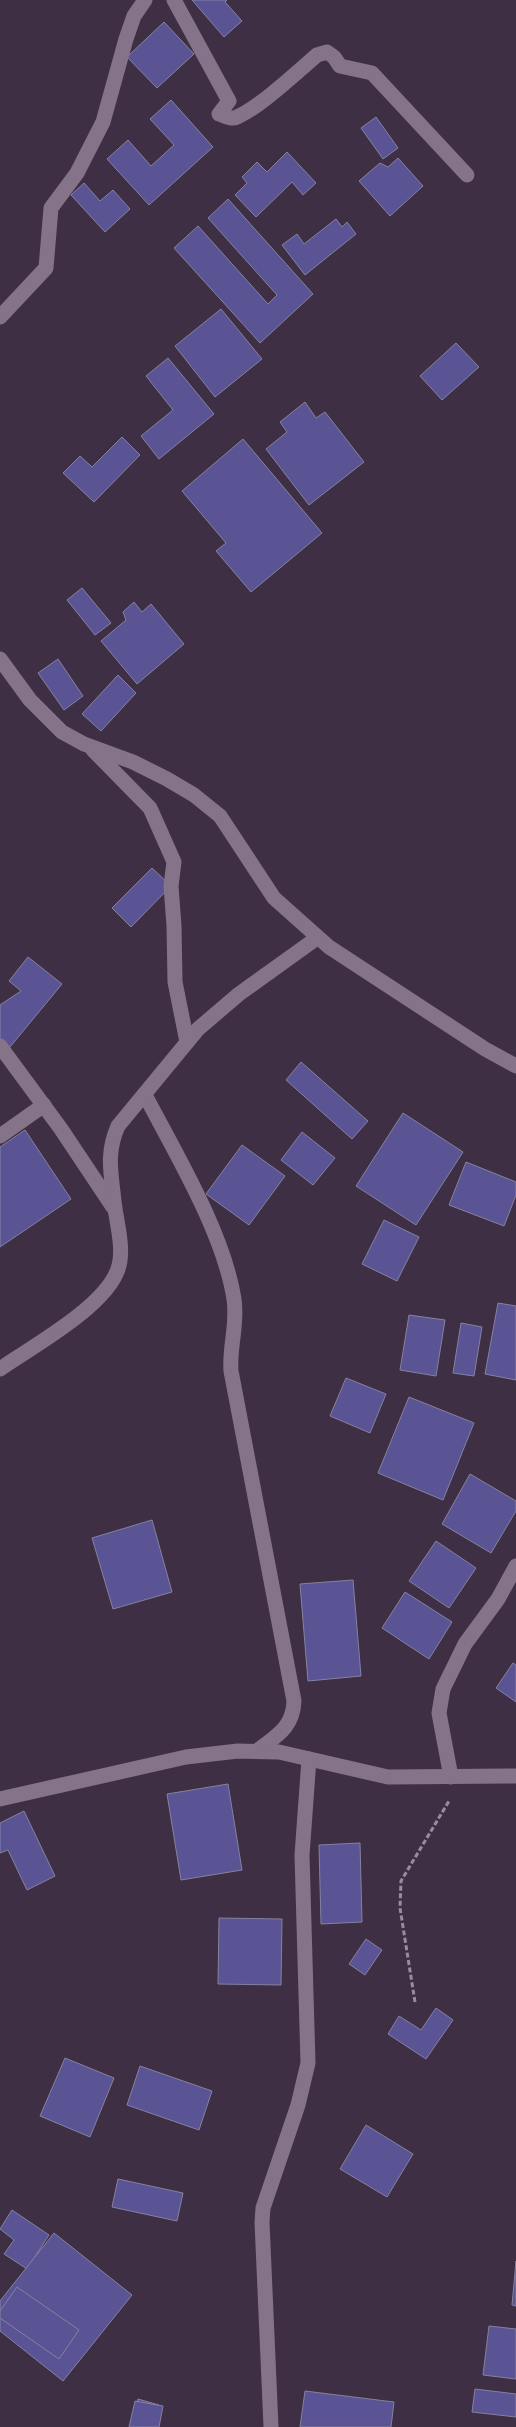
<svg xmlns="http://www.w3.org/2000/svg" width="516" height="2427" viewBox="0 0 516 2427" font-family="Rubik,sans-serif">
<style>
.building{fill:#5a5394;stroke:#84839f}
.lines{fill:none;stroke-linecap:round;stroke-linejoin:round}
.path{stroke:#998c9d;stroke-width:3;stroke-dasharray:5 2.5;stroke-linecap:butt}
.street{stroke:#85738a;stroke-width:15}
</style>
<rect width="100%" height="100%" fill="#3f2f44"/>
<!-- building -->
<g class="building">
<polygon points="192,0 227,0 225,2 242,21 224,37"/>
<polygon points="164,22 194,54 157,88 127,57"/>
<polygon points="171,100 213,147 149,205 107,159 128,140 151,166 174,145 150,119"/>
<polygon points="376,117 398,148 383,159 361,128"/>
<polygon points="287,152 316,183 303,195 292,182 256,217 235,195 247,183 242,177 257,162 267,172"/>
<polygon points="398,158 423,186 390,216 359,181 380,163 388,167"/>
<polygon points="84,183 100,201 113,190 130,209 105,232 71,195"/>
<polygon points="228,199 313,294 260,343 174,248 198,226 268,304 277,295 208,218"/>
<polygon points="336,219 342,227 347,222 356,234 305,275 282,245 297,234 304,244"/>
<polygon points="221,309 262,359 215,397 175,346"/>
<polygon points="456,343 479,367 442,400 420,376"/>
<polygon points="168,358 214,414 159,459 141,436 173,410 146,376"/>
<polygon points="305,402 316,418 325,412 364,462 309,505 266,449 287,432 280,422"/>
<polygon points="122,437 140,455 94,502 63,473 80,456 92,467"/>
<polygon points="243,439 322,533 251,592 216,551 226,543 182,491"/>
<polygon points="82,588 111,623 95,635 67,600"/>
<polygon points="134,602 142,612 151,604 184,644 137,684 101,641 126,620 123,612"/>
<polygon points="58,659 83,696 64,710 38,673"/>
<polygon points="118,675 136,693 101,731 82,714"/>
<polygon points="152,868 171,886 131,927 112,908"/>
<polygon points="28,957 62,984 5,1053 0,1046 0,1005 21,991 9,981"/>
<polygon points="301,1062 368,1121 352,1139 286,1080"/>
<polygon points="403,1113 463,1152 416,1225 356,1186"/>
<polygon points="25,1130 71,1199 0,1247 0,1147"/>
<polygon points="302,1132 335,1158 313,1185 281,1160"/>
<polygon points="242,1145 285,1176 249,1225 206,1194"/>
<polygon points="466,1162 516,1182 516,1195 504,1226 449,1205"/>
<polygon points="384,1220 419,1237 397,1281 362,1264"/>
<polygon points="498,1303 516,1306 516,1380 485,1374"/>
<polygon points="409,1315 445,1320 436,1376 400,1370"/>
<polygon points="461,1323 482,1327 474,1376 453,1373"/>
<polygon points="346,1378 386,1394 370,1433 330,1416"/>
<polygon points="409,1397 474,1423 443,1500 378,1473"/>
<polygon points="470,1474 516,1501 516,1511 491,1553 442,1524"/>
<polygon points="152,1520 172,1592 113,1609 92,1538"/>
<polygon points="436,1541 476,1568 449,1608 409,1581"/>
<polygon points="353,1580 361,1676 308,1681 300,1584"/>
<polygon points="405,1592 452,1622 429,1659 382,1628"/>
<polygon points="513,1663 516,1665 516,1702 496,1688"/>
<polygon points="228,1784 242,1870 181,1880 167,1794"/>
<polygon points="24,1811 55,1876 27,1890 8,1850 0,1853 0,1823"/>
<polygon points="360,1843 362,1922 321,1924 319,1845"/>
<polygon points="219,1918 282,1919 281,1985 218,1984"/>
<polygon points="366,1939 382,1950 365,1975 349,1964"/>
<polygon points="436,2008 453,2020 426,2059 388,2034 399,2016 421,2030"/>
<polygon points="65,2058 114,2078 90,2137 40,2116"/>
<polygon points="140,2066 212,2091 199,2130 127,2105"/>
<polygon points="366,2125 413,2154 387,2197 340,2169"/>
<polygon points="118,2179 183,2193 177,2221 112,2207"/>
<polygon points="12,2210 49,2235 27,2269 4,2254 14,2240 0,2229"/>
<polygon points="54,2233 132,2295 63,2381 0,2331 0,2301"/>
<polygon points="516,2261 516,2306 512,2305"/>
<polygon points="17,2287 79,2330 59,2359 0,2318 0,2311"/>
<polygon points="489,2326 516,2329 516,2379 483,2375"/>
<polygon points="475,2389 516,2394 516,2417 472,2412"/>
<polygon points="305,2391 394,2402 391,2427 300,2427"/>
<polygon points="138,2399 159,2405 153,2427 130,2425"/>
<polygon points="135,2401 163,2406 159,2427 129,2427"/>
</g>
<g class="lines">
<!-- path -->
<polyline class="path" points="415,2002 400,1908 401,1881 449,1801"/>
<!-- street -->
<g class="street">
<path d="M174,0L229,101L219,114C225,116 231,120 237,117C260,107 297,72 317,55L327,52L334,57L340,66L372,73L467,175"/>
<polyline points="0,317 46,268 51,208 77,173 103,122 126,39 134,16 145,0"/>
<polyline points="0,659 30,700 62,732 84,744 133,762 167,779 194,795 220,816 274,898 329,947 485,1049 516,1066"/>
<polyline points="93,750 150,808 174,862 171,886 174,926 175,982 187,1042"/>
<polyline points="0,1046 61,1129 113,1207"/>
<path d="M145,1095C176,1154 224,1234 234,1299C238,1324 229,1347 231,1371L294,1701C293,1728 276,1736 257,1751"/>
<polyline points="0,1136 44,1105"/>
<path d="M0,1369C33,1346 105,1307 118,1269C125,1249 116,1221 114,1201C111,1172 106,1153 118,1126L198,1029L239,994L317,938"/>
<polyline points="451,1777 439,1713 443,1689 465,1644 498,1599 516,1566"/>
<polyline points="0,1799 186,1757 238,1751 279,1752 388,1777 516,1776"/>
<polyline points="271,2427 262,2222 263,2208 298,2105 308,2063 302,1855 309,1759"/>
</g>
</g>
</svg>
